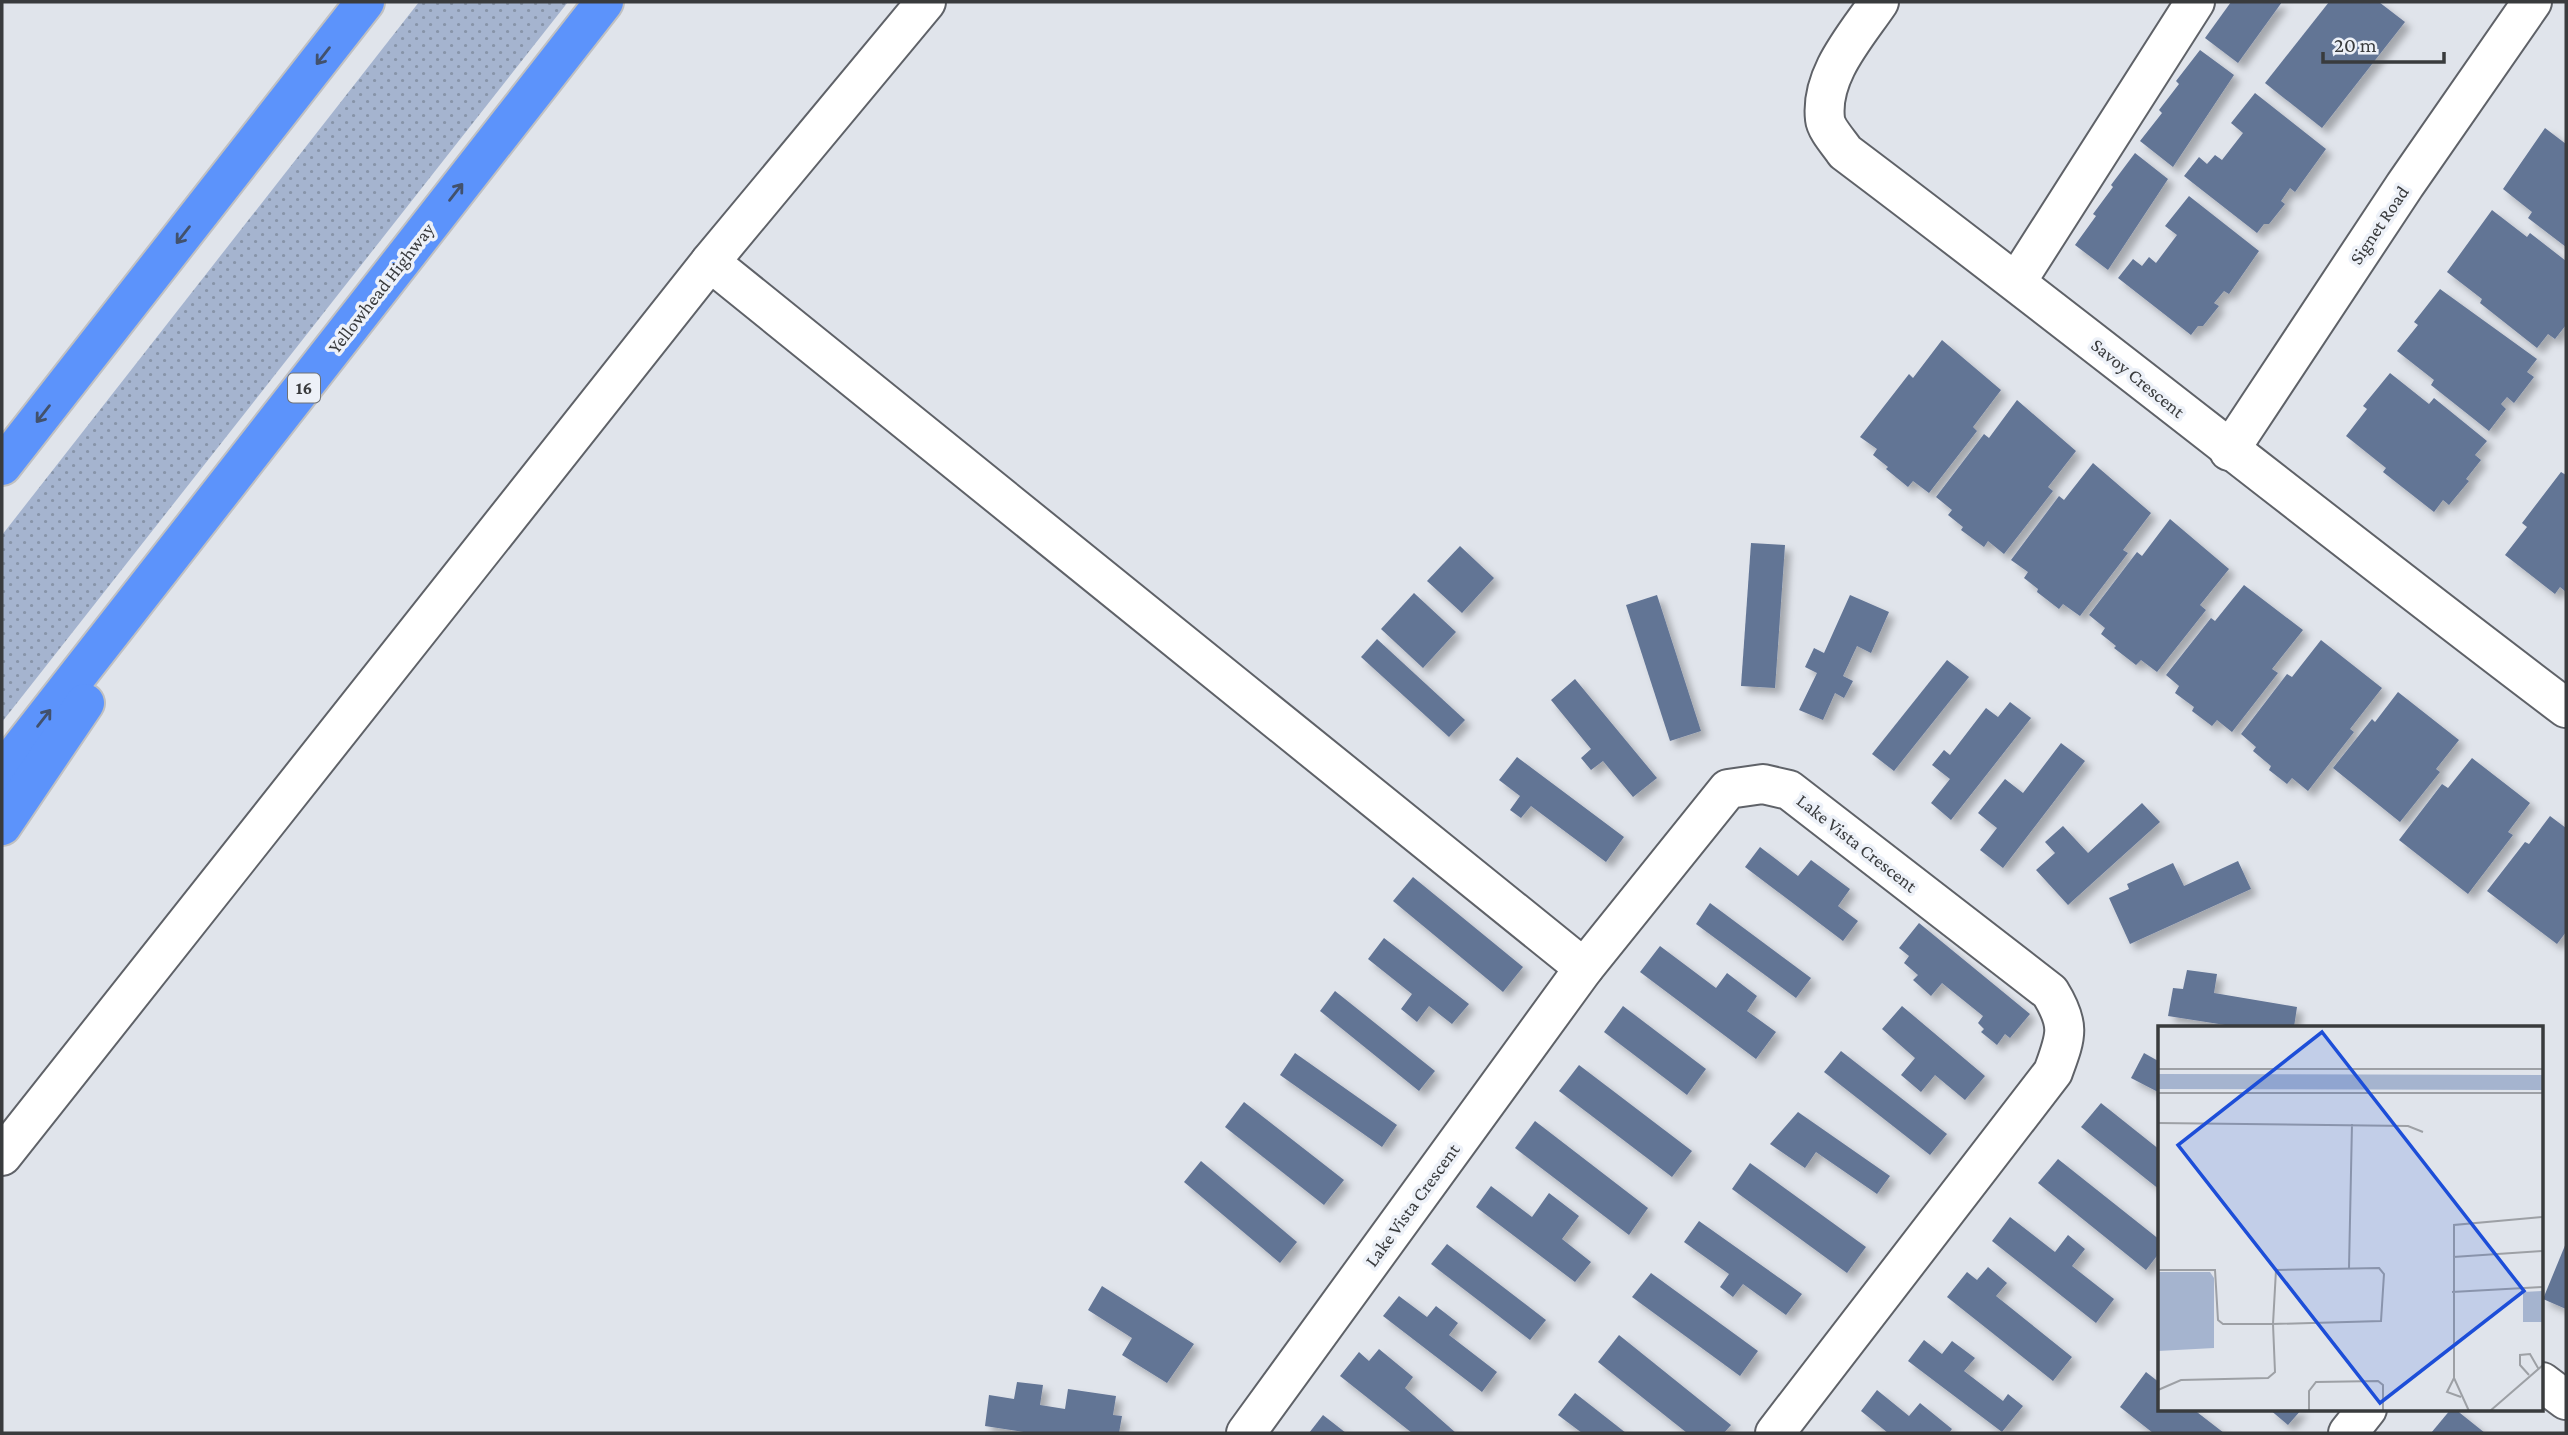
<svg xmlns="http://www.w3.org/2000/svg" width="2568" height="1435" viewBox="0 0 2568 1435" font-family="'Crimson Pro',serif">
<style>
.grass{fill:url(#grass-dots)}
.building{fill:#627495;filter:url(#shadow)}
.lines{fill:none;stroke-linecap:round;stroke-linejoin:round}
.minor-casing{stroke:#5f6268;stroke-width:42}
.highway-casing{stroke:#c0c0c1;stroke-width:42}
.minor{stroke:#fff;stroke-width:38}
.highway{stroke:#5c93fb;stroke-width:38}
.oneway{stroke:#42516c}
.labels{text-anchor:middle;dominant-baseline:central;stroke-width:7;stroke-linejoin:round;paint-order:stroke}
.shield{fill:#edf1f8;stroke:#6f7275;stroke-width:2}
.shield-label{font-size:18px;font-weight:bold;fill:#393b3d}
.street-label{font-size:19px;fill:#393b3d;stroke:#edf1f8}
.inset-road{fill:none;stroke:#9da0a5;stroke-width:2}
.view{fill:#1d4ed8;fill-opacity:0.15;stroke:#1d4ed8;stroke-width:3.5}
.inset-edge{fill:none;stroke:#393b3d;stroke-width:3.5}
</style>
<defs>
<pattern id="grass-dots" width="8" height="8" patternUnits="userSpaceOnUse" patternTransform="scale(1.75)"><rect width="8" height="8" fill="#a5b4cf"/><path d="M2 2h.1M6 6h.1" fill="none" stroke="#8794a9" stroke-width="1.8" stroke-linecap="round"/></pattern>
<filter id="shadow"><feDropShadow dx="6" dy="6" stdDeviation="3.5" flood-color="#0004"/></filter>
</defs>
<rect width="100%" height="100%" fill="#e0e4eb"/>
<!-- grass -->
<polygon class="grass" points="419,2 568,2 2,722 2,535"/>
<!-- building -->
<g class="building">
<polygon points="2231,2 2282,2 2238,63 2205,38"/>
<polygon points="2329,2 2379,2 2405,22 2322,128 2265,83"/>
<polygon points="2200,50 2234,75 2173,167 2140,141 2162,113 2159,110 2179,84 2176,81"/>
<polygon points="2255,93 2326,149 2295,192 2290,188 2281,201 2285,204 2269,224 2264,224 2257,233 2184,176 2199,157 2207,164 2215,155 2222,160 2243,133 2231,123"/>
<polygon points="2545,128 2566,144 2566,247 2528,218 2532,212 2503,189"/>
<polygon points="2135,153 2168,179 2108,270 2075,245 2096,216 2093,214 2113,187 2111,185"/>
<polygon points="2189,196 2259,251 2229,294 2224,291 2214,303 2219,306 2203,326 2198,326 2191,335 2118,278 2133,259 2142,266 2149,257 2156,263 2177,235 2165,226"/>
<polygon points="2492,210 2527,237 2530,233 2566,261 2566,325 2555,339 2548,334 2537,348 2480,303 2482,299 2447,272"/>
<polygon points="2440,289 2537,359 2527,372 2534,377 2514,403 2507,397 2501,404 2506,409 2489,431 2431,385 2434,380 2397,351 2418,325 2414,322"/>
<polygon points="1942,340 2001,390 1973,427 1977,431 1929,493 1913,481 1908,487 1886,469 1888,467 1873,455 1877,449 1860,437 1909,374 1913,378"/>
<polygon points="2390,373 2429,404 2434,398 2487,441 2475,455 2481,460 2466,479 2469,481 2449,505 2443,500 2434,512 2383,472 2386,468 2346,436 2367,409 2363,406"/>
<polygon points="2017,400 2076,451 2048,487 2053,491 2004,554 1988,541 1984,547 1961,530 1963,527 1948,515 1952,510 1936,497 1984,434 1989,438"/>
<polygon points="2093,463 2151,513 2123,550 2128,553 2080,616 2063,604 2059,609 2037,592 2038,589 2024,578 2028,572 2011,560 2059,496 2064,500"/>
<polygon points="2561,472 2566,475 2566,592 2560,587 2555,594 2505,555 2527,527 2522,523"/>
<polygon points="2170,519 2229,569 2200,605 2206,610 2157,672 2141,660 2136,665 2114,648 2116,646 2101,634 2105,628 2089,615 2137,552 2142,556"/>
<polygon points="1751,543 1785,545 1775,688 1741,686"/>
<polygon points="1460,546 1494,578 1462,613 1427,581"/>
<polygon points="2244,585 2303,630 2272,669 2278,673 2232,732 2217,720 2212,726 2192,711 2194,707 2175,693 2179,686 2166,675 2211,618 2215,621"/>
<polygon points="1414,593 1456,632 1423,668 1381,629"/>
<polygon points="1657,595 1701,731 1670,741 1626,605"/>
<polygon points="1850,595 1889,612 1871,653 1857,646 1843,676 1853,681 1844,698 1835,693 1823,720 1799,710 1817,673 1805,667 1814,648 1824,653"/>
<polygon points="1377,639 1465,720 1449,737 1361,657"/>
<polygon points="2321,640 2382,688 2350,729 2354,732 2308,791 2292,778 2287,784 2269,770 2271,766 2253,751 2256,747 2241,734 2287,674 2292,677"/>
<polygon points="1947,660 1969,677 1894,771 1872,754"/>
<polygon points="1575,679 1657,778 1633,797 1603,761 1591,770 1581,758 1591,749 1551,700"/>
<polygon points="2398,692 2459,740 2436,769 2440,772 2400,822 2333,768 2372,719 2375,722"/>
<polygon points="2010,702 2031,718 1951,820 1931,803 1950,779 1932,765 1944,750 1950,755 1986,708 1998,717"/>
<polygon points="2061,743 2085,761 2003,868 1980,850 1997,828 1978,813 2005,779 2023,793"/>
<polygon points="1517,757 1624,837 1606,862 1531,806 1521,818 1510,810 1520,796 1499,780"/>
<polygon points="2472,758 2530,803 2508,832 2513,835 2468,894 2399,840 2442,784 2448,788"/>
<polygon points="2142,803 2160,822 2068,905 2036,870 2055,853 2045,842 2063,826 2088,853"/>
<polygon points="2550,816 2566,828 2566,932 2557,944 2487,891 2525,842 2529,844"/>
<polygon points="1760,847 1798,876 1811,860 1850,889 1838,906 1858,921 1843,941 1745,867"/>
<polygon points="2238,861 2251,889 2130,944 2109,898 2129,889 2127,884 2173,863 2184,886"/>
<polygon points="1413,877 1523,967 1503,992 1393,901"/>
<polygon points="1710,903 1811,978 1796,998 1696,924"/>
<polygon points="1919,923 2030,1014 2010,1038 2005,1034 1997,1045 1981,1032 1984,1029 1978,1023 1983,1016 1942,983 1931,996 1913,980 1918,975 1904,963 1909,956 1899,948"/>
<polygon points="1384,938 1469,1004 1452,1024 1429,1006 1417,1022 1401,1009 1412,994 1368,959"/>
<polygon points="1660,946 1716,988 1727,973 1757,996 1747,1011 1776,1032 1756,1059 1640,972"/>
<polygon points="2187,970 2217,974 2214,993 2297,1007 2294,1027 2238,1027 2168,1016 2173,988 2183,989"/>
<polygon points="1335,991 1435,1071 1419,1091 1320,1011"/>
<polygon points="1623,1006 1706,1069 1687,1095 1604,1032"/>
<polygon points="1902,1006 1985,1076 1965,1100 1935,1075 1921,1092 1901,1075 1915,1058 1882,1029"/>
<polygon points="1841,1051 1947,1134 1930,1155 1824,1072"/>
<polygon points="1295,1053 1397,1125 1382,1147 1280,1075"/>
<polygon points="2144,1053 2160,1062 2160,1093 2131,1078"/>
<polygon points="1579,1065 1692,1151 1672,1177 1559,1091"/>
<polygon points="1244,1102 1344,1180 1324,1205 1225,1127"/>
<polygon points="2101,1103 2160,1150 2160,1190 2081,1127"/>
<polygon points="1798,1112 1890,1176 1877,1194 1816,1152 1805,1168 1770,1144"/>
<polygon points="1535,1121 1648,1208 1629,1235 1515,1148"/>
<polygon points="2058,1159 2160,1240 2160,1252 2146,1270 2038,1183"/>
<polygon points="1201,1161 1297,1242 1280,1263 1184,1182"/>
<polygon points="1750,1163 1866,1247 1847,1273 1732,1189"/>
<polygon points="1491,1186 1532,1217 1549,1193 1579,1216 1562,1239 1591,1262 1575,1282 1476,1207"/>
<polygon points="2010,1217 2055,1252 2068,1235 2085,1249 2072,1266 2114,1299 2096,1323 1992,1241"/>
<polygon points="1699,1221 1802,1294 1786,1315 1743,1284 1733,1297 1720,1287 1729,1274 1684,1242"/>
<polygon points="2566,1243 2566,1309 2543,1299"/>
<polygon points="1447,1244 1546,1320 1530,1340 1431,1264"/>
<polygon points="1988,1267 2007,1283 1996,1296 2072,1357 2053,1381 1947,1297 1967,1272 1977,1280"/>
<polygon points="1651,1273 1758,1351 1740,1376 1632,1297"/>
<polygon points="1102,1286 1194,1344 1167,1383 1122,1355 1132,1338 1088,1310"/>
<polygon points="1399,1296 1427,1317 1436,1306 1458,1323 1449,1335 1497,1372 1482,1392 1383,1316"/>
<polygon points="1619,1335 1731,1425 1724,1433 1687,1433 1598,1362"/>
<polygon points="1924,1340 1942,1354 1952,1341 1975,1358 1964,1371 2003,1401 2008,1394 2023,1406 2002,1432 1908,1361"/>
<polygon points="1379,1349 1413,1377 1405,1388 1456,1433 1412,1433 1340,1376 1359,1352 1369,1361"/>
<polygon points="2146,1372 2160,1383 2160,1409 2193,1409 2224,1433 2153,1433 2120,1407"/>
<polygon points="1017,1382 1043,1385 1040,1405 1065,1409 1068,1389 1116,1396 1113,1415 1122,1416 1119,1433 1030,1433 985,1426 989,1395 1014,1399"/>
<polygon points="1877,1390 1909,1416 1920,1403 1952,1429 1949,1433 1888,1433 1861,1411"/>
<polygon points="1575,1393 1626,1433 1582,1433 1558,1415"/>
<polygon points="2269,1409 2302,1409 2288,1425"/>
<polygon points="2451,1409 2455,1409 2485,1433 2431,1433"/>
<polygon points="1323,1415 1346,1433 1309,1433"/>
</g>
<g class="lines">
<defs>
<g id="minor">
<path d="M1879,2C1856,36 1820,75 1825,119C1826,129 1839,143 1845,152C2087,334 2324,525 2566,708"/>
<polyline points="710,262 1584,968"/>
<polyline points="2017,281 2195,2"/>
<polyline points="2229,451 2405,185 2532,2"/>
<polyline points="2,1156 710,262 926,2"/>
<polyline points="2542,1382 2566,1400"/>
<path d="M1246,1433L1584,968L1728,789L1763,784L1789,790L2050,992C2071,1026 2066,1036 2053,1072L1775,1433"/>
<polyline points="2348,1433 2367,1409"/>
</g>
<g id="highway">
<polyline points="2,466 365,2"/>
<polyline points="2,772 604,2"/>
<polyline points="2,826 85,703"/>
</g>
</defs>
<!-- minor casing -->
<use href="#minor" class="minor-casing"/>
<!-- highway casing -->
<use href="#highway" class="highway-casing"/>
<!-- minor -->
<use href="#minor" class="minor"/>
<!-- highway -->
<use href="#highway" class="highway"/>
</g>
<!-- one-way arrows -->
<defs><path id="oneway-shaft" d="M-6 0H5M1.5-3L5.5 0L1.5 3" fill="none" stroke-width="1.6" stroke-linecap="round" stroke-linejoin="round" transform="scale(1.75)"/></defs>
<g class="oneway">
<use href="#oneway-shaft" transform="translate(323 56) rotate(128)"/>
<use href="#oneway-shaft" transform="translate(456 192) rotate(-52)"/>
<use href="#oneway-shaft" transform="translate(183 235) rotate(128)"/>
<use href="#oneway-shaft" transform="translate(43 414) rotate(128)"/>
<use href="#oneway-shaft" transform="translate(44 718) rotate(-52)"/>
</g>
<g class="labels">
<!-- shield labels -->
<rect class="shield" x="288" y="373.5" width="32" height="29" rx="5"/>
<g class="shield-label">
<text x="304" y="388">16</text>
</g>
<!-- street labels -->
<g class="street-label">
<text transform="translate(2379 225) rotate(-56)">Signet Road</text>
<text transform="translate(381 288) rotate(-52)">Yellowhead Highway</text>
<text transform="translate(2138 378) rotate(39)">Savoy Crescent</text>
<text transform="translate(1857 843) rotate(38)">Lake Vista Crescent</text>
<text transform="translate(1412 1205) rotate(-54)">Lake Vista Crescent</text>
</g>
</g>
<!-- overview -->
<g transform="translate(2158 1026)">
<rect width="385" height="385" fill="#e0e4eb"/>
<path d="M0,48L385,49V64L0,63Z" fill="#a5b4cf"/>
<path d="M0,246H52L56,252V322L0,325ZM385,265V296H365V266Z" fill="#a5b4cf"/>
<path class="inset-road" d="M0,43H385M0,67H385M0,97L250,100L265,106M295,231L385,225M191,242L194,98M221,242L226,248L223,295L115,298L118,244ZM0,244H57L60,294L65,298H115L117,346L110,352L23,354L0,364M294,266L385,261M371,349L362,339V329L372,328L380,342M296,352L289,366L303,371M151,385V365L158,356L220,355L225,359V385M311,385L296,352V199L385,191M332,385L385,339"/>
<path class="view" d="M164,6L366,265L222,377L20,119Z"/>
<rect width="385" height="385" class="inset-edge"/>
</g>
<!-- border -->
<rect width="2568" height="1435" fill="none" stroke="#393b3d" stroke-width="7"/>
<!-- scale -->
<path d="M2323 52v10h121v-10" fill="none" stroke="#393b3d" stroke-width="3.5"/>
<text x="2334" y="52" font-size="21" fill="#393b3d" stroke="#edf1f8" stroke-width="5" paint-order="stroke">20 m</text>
</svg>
